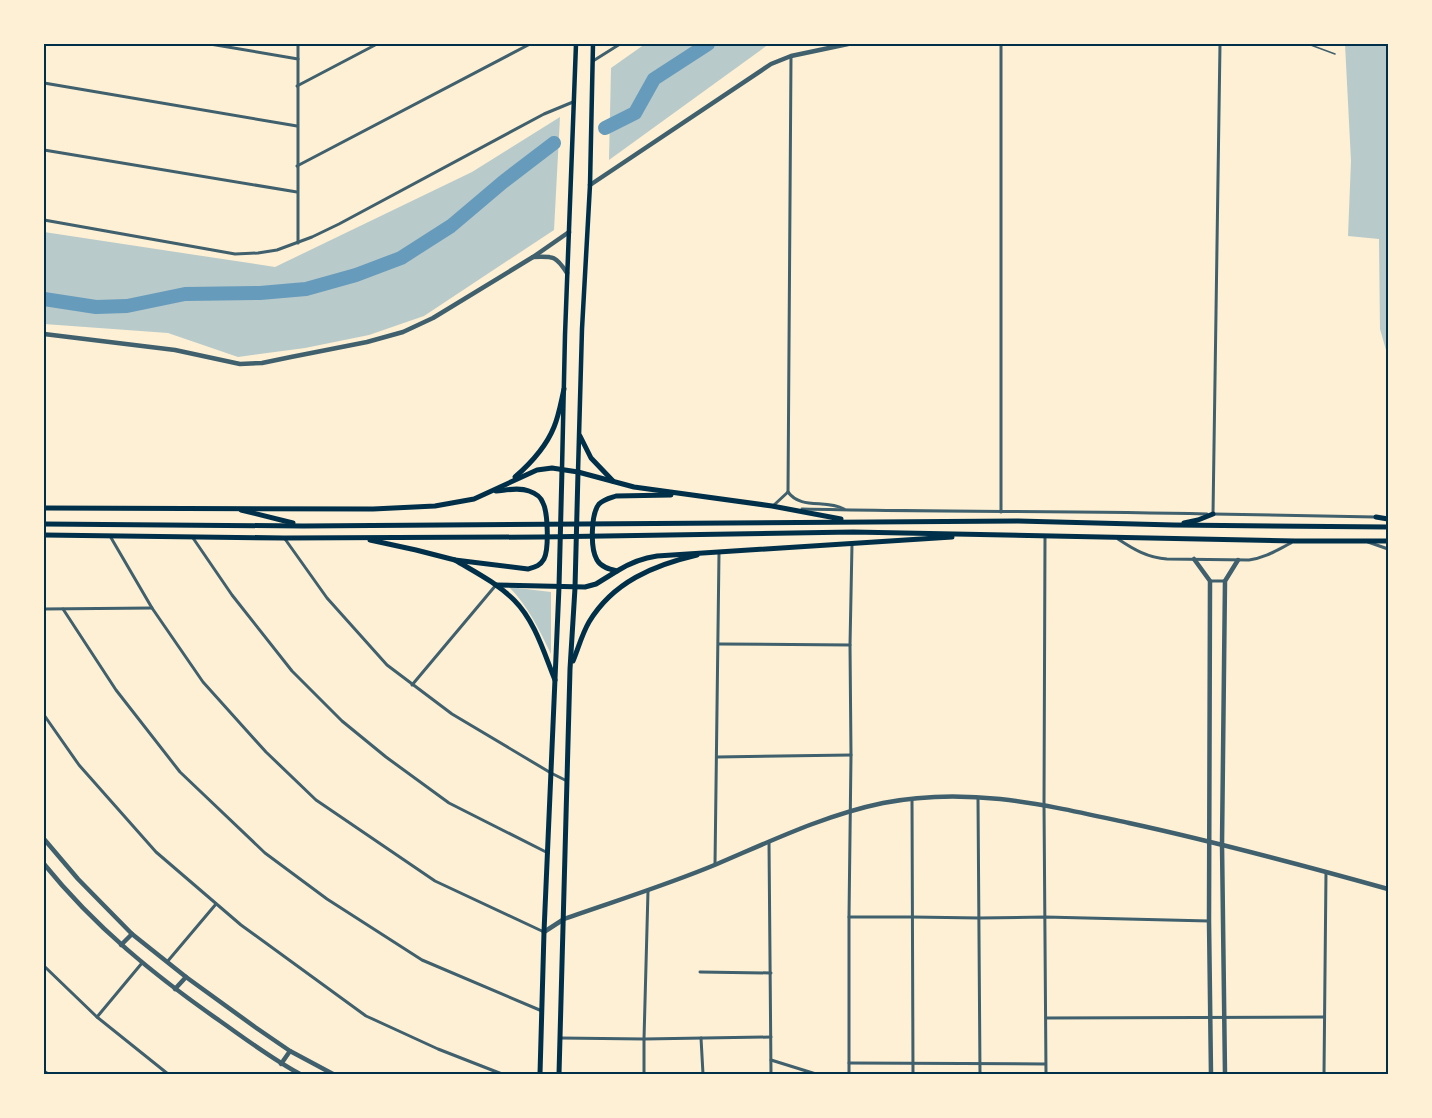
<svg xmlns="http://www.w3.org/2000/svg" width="1432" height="1118" viewBox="0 0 1432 1118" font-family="Raleway,sans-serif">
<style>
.green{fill:#b9caca}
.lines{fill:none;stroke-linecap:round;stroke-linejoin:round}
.river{stroke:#669bbc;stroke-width:14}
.service{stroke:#3f606c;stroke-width:1.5}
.minor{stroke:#3f606c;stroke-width:3}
.tertiary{stroke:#3f606c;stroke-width:4.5}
.secondary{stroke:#003049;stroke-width:4.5}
.primary{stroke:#003049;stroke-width:5}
.trunk{stroke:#003049;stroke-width:5}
.neatline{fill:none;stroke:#003049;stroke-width:2}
</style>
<rect width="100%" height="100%" fill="#fdf0d5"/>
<!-- green -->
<g class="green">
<polygon points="645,44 769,44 609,160 611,68"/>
<polygon points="1345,44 1388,44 1388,357 1380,329 1379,239 1348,236 1351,161"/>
<polygon points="560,117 554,230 424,316 369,335 305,348 238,357 168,333 44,324 44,232 275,267 472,172"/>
<path d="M509,587L551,592V654C539,629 528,606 509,587Z"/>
</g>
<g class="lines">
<!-- river -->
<g class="river">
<polyline points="605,128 635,113 654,79 708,44"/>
<polyline points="44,299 96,307 127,306 185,294 260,293 306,289 356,275 401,258 451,226 503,182 554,143"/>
</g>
<!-- service -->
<polyline class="service" points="1308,44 1335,54"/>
<!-- minor -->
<g class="minor">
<polyline points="210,44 298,59"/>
<polyline points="593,61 620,44"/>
<polyline points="44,83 297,126"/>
<polyline points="297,86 377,44"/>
<polyline points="44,150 297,192"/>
<polyline points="297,166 530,44"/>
<polyline points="44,220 235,254 258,253 277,250 312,237 339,224 544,114 573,102"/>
<polyline points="298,243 298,44"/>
<polyline points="788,492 791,56"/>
<path d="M788,492C801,510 826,499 844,509"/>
<polyline points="774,505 788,492"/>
<path d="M802,509C937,512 1072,511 1207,514"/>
<polyline points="1001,512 1001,44"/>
<polyline points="1213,514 1375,517"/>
<polyline points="1213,514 1220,44"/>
<polyline points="110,536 152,608 203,682 266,752 316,800 435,881 544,932"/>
<polyline points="1045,536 1044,804 1046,1074"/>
<polyline points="193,538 232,595 292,671 342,721 386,757 449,803 548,853"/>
<polyline points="285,539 327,598 387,665 452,714 551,773 567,781"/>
<path d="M1118,539C1133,549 1148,558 1167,559L1249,560C1265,558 1277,550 1291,543"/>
<polyline points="1368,542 1388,549"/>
<polyline points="1210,581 1225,581"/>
<polyline points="44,609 152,608"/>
<polyline points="63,609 116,690 180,772 265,853 327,899 422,960 542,1011"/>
<polyline points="719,644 850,645"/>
<polyline points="412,685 496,585"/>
<polyline points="44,715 79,765 156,852 241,925 366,1016 438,1049 502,1074"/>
<polyline points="717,757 851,755"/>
<polyline points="978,798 980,1074"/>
<polyline points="912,799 913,1074"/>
<polyline points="769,842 771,1074"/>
<polyline points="715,865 719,553"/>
<polyline points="849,917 913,917 979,918 1045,917 1209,921"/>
<polyline points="167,962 216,904"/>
<polyline points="44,966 97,1017 168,1074"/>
<polyline points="700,972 771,973"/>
<polyline points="97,1017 142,963"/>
<polyline points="1046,1018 1324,1017"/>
<polyline points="560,1038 644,1039 771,1037"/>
<polyline points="701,1038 703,1074"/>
<polyline points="771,1060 816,1074"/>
<polyline points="849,1063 1045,1064"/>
<polyline points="44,1071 48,1074"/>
<polyline points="644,1074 644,1039 648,891"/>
<polyline points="849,1074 849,917 851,755 850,645 852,544"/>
<polyline points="1324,1074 1326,872"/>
</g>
<!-- tertiary -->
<g class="tertiary">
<polyline points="590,185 771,64 791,56 848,44"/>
<path d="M533,257C554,256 556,256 567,273"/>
<polyline points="44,334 175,350 240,364 262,363 291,357 367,342 403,332 433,318 533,257 569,232"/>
<polyline points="1194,559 1210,581 1209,921 1211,1074"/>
<polyline points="44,839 78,879 132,934 186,977 255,1027 290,1051 333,1074"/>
<path d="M44,864C95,927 154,975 220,1021C247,1040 272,1059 300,1074"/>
<path d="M544,932L564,919C615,901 667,885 717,864C771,841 825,815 883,803C969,786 1046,805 1129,823C1216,842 1302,865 1388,889"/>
<polyline points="121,945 132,934"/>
<polyline points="175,989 186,977"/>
<polyline points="281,1064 290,1051"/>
<polyline points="1225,1074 1222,844 1225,581 1238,560"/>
</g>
<!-- secondary -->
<g class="secondary">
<polyline points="562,469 565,335 576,44"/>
<polyline points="578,472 582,329 590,185 593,44"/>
</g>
<!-- primary -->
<g class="primary">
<path d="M455,560C475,572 497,583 514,600C535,621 544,653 555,680"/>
<polyline points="496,585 585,587 596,584 617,571"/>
<path d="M573,661C578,649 582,634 589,622C613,582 654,565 697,555"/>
<polyline points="540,1074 544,932 559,587 562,469"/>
<polyline points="559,1074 570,669 575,588 578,472"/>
</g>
<!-- trunk -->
<g class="trunk">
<polyline points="580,436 591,458 613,481"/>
<path d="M515,477C530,464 546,447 554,427C559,415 561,402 564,389"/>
<path d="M671,495L616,496C610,498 604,499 599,504C591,514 590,548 597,560C601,567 609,569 617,571C630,563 642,558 657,556L952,537"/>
<polyline points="44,508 373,509 435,506 474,499 537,470 552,468 578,472 634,487 772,506 841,519"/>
<polyline points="241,510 293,523"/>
<polyline points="1376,517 1388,519"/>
<polyline points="1184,523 1198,520 1213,514"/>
<polyline points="44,524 303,526 1018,521 1174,525 1388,527"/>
<polyline points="44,535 284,538 541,537 853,532 1295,541 1388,541"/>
<path d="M370,540L416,550L455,560L528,569C535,567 540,566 544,559C549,549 548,513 543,503C541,497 535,493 529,491C519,487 507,490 496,491"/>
</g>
</g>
<!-- border -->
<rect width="1432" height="1118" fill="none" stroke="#fdf0d5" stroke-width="90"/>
<rect x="45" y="45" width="1342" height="1028" class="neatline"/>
</svg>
